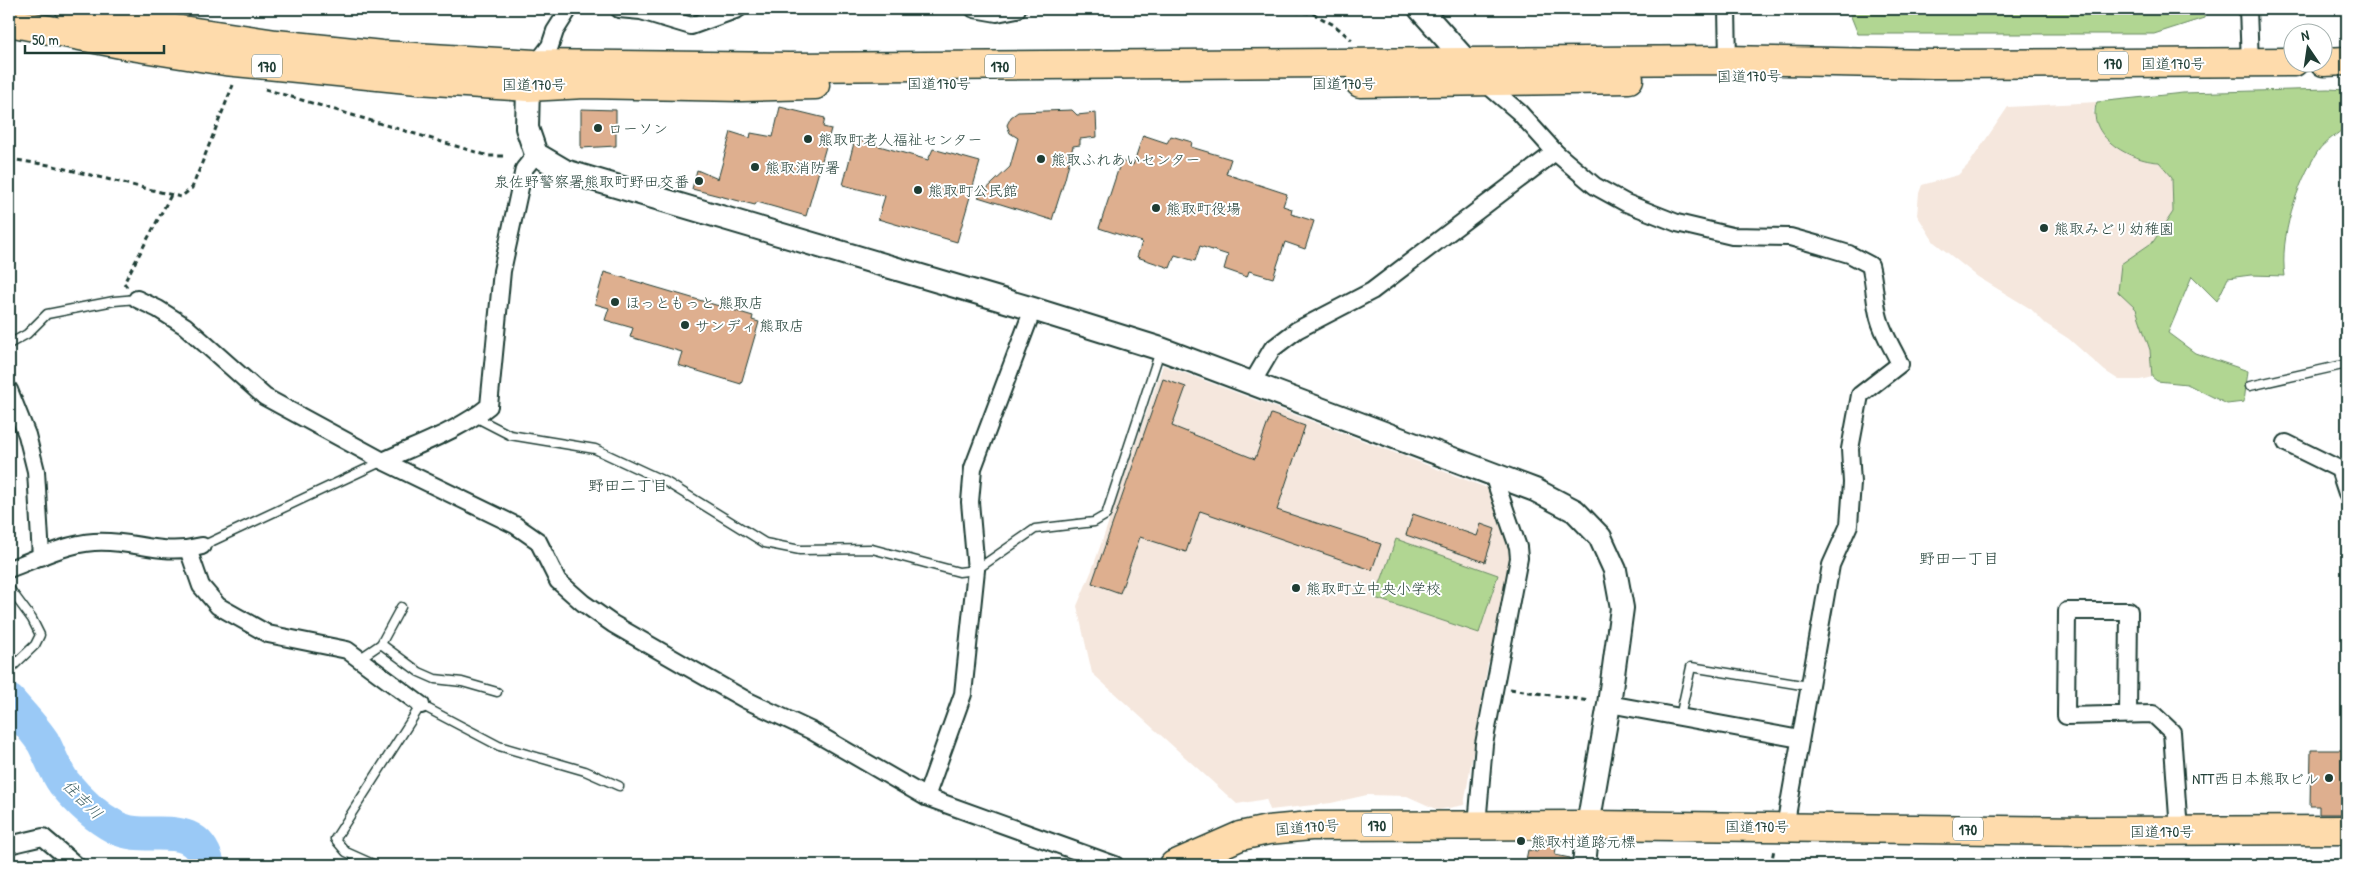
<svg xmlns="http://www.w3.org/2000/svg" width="2356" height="874" viewBox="0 0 2356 874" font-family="'Patrick Hand','Klee One',sans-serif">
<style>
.built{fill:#f5e7dd}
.green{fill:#b1d692;stroke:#688a63}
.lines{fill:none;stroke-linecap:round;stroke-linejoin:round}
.river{stroke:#9ac9f6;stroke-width:34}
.building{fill:#deaf8f;stroke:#1f3d34}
.lane-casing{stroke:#1f3d34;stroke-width:11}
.street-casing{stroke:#1f3d34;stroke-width:20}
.secondary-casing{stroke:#1f3d34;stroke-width:26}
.highway-casing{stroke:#1f3d34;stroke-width:31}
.path{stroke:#1f3d34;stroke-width:3;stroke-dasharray:5 4;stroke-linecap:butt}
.lane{stroke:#fff;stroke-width:8}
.street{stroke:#fff;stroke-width:16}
.secondary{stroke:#fff;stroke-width:22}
.highway{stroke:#fedbac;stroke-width:28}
.poi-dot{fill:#1f3d34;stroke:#fff;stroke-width:2}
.labels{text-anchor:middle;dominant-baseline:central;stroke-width:4;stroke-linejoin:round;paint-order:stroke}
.shield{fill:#fff;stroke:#627771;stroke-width:1}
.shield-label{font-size:14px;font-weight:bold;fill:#1f3d34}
.street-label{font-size:15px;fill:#1f3d34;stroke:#fff}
.poi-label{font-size:15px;fill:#1f3d34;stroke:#fff;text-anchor:start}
.neighbourhood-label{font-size:16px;fill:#1f3d34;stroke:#fff}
.water-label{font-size:16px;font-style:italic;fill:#3e6064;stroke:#fff}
</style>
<rect width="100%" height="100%" fill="#fff"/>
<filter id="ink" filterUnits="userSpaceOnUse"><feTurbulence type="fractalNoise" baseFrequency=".02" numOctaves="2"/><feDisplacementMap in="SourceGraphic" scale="10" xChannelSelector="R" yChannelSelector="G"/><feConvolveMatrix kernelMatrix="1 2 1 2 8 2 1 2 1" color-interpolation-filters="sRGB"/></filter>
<g filter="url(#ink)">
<!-- built -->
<g class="built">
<polygon points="2097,102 2093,112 2147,161 2159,162 2172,177 2173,212 2153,242 2121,264 2150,350 2152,377 2140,380 2119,380 2105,371 2069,339 2046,324 2031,309 1978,277 1934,242 1917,215 1919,193 1922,185 1958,175 1969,164 2008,107"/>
<polygon points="1163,365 1490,489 1515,550 1494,662 1488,663 1464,805 1438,810 1407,796 1367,795 1331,803 1270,810 1266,799 1237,804 1092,673 1077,606 1092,570"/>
</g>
<!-- green -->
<g class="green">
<polygon points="1848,9 2206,9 2204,18 2154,34 1858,34"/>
<path d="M2328,89L2347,90V126C2338,134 2324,142 2318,151C2297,183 2279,238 2285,276L2251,275L2228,278L2217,301L2192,276L2168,333L2195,353L2248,371L2244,402L2227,404L2187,384L2157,381L2152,377L2150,350L2136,309L2118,292L2121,264L2153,242L2173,212L2172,177L2159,162C2129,161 2085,135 2097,102L2183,93Z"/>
<polygon points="1396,539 1498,575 1479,633 1375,598"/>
</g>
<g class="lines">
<!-- river -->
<path class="river" d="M9,701C20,714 34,728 43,742C50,755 55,771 64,783C78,800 96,817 115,827C147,845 195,814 208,865"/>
</g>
<!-- building -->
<g class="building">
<polygon points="780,107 825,118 823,127 831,129 806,216 757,202 755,205 692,189 697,170 718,179 731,132 750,138 751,133 773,137"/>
<polygon points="581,109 616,110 616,146 581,148"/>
<polygon points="1072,110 1077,115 1096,113 1097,137 1080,139 1080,145 1073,146 1065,179 1052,220 978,197 1010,167 1018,138 1010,133 1007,125 1011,117 1018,112"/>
<polygon points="1143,135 1167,143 1171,136 1192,142 1191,147 1231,159 1226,174 1287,194 1283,206 1292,209 1291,214 1314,221 1305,249 1285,242 1273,278 1249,271 1247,277 1224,269 1228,255 1200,246 1195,261 1175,255 1170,268 1137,257 1142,242 1099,228 1121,161 1133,165"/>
<polygon points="855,139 928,160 933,149 980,162 957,242 878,219 885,196 843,185"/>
<polygon points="604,272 753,316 752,320 759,322 741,384 678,365 682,352 630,337 633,328 605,320 609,308 595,304"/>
<polygon points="1163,379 1186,387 1172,426 1255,459 1271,414 1305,426 1277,510 1381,544 1372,570 1200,511 1186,552 1140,537 1120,593 1092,583"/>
<polygon points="1413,514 1477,536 1481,524 1495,529 1485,562 1406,535"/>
<polygon points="2311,750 2347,750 2347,814 2319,814 2319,806 2310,806"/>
<polygon points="1539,841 1557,841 1555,855 1570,858 1569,865 1525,865 1528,850 1537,852"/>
</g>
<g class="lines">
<defs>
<g id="lane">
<polyline points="9,344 27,334 47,314 114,301 137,299"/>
<polyline points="2250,386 2347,364"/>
<polyline points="475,417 510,435 595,449 666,482 765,543 800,550 872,549 959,572 976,570 1035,529 1094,522 1106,515 1160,351"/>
<polyline points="202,546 381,462"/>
<polyline points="9,588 32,619 40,635 35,645 9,670"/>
<polyline points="381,644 419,672 435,679 462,682 497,692"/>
<polyline points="359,659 381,644 401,607"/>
<polyline points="1680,717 1691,667 1808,686"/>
<polyline points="375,865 346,852 335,839 421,705 499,746 585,771 619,786"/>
</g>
<g id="street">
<polyline points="619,9 641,11 691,26 738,9"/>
<polyline points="974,9 997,13 1017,9"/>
<polyline points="1727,9 1728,60"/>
<polyline points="2248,9 2250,63"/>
<polyline points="533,68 550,46 555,31 569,9"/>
<path d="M1485,83L1519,112L1555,152L1595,186L1626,203L1677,223L1732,236L1790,237L1819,245L1849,254L1870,265C1875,283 1874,300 1879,318C1883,334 1894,350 1900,364L1860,395L1850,449L1852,483L1849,525L1831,565L1785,827"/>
<polyline points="137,299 158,309 185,326 265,397 383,461 515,525 538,541 558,581 583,603 613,624 686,666 746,700 812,731 926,797 1115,865"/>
<polyline points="1252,383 1272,349 1297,330 1372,291 1555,152"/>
<polyline points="9,390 27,435 36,471 41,557"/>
<polyline points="2286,443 2339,469 2347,493"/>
<path d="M383,461C419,444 458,431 489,406L502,271L524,169L536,154"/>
<polyline points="188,549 201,586 218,606 268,634 347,650 421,705"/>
<path d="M9,569C36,559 65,544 94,542C134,539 159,557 202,546"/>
<polyline points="1609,704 1800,739"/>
<polyline points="2128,715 2129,611 2067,611 2066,716 2153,714 2172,732 2179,831"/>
<polyline points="926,797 963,694 976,570 970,502 973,468 1033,309"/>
<polyline points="1477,825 1484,744 1519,558 1518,547 1493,475"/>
<polyline points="9,845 43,837 76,865"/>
</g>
<g id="secondary">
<polyline points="1420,9 1476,72"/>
<polyline points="528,87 527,128 536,154 565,171 1033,309 1161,349 1535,490 1575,511 1600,537 1615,570 1622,608 1609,704 1588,825 1584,865"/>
</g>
<g id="highway">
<polyline points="70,9 148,25 276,44 382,55 534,64 789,67 1728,60 1933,64 2294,62"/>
<polyline points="9,22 131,46 225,61 418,80 528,87 585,84 741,87 815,85"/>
<polyline points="2324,62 2347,61"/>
<polyline points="1360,83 1629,79"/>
<polyline points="1174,865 1240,836 1268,830 1311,826 1588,825 2089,831 2347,830"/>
</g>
</defs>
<!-- lane casing -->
<use href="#lane" class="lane-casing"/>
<!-- street casing -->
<use href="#street" class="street-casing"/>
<!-- secondary casing -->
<use href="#secondary" class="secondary-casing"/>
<!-- highway casing -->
<use href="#highway" class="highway-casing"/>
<!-- path -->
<g class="path">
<polyline points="1268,9 1312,13 1334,25 1352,40"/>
<polyline points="265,89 489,156 503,156"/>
<polyline points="9,159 49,165 181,197 192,188 233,85"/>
<polyline points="127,287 124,283 171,195"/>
<polyline points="1510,689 1590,701"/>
<polyline points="1771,865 1774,849"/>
</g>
<!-- lane -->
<use href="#lane" class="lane"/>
<!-- street -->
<use href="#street" class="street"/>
<!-- secondary -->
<use href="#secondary" class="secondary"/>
<!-- highway -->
<use href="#highway" class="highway"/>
</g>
</g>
<!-- markers -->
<g class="poi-dot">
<circle cx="598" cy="128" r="5"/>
<circle cx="808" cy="139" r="5"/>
<circle cx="1041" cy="159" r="5"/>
<circle cx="755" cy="167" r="5"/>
<circle cx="699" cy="181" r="5"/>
<circle cx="918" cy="190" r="5"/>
<circle cx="1156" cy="208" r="5"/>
<circle cx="2044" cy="228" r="5"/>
<circle cx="615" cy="302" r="5"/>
<circle cx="685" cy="325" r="5"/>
<circle cx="1296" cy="588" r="5"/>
<circle cx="2329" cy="778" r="5"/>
<circle cx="1521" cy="841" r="5"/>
</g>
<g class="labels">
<!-- shield labels -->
<g class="shield">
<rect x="2098" y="51.5" width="30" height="23" rx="4"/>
<rect x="252" y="54.5" width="30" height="23" rx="4"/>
<rect x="985" y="54.5" width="30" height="23" rx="4"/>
<rect x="1362" y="813.5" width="30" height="23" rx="4"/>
<rect x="1953" y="817.5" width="30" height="23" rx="4"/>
</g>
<g class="shield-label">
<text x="2113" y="63">170</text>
<text x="267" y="66">170</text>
<text x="1000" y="66">170</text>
<text x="1377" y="825">170</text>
<text x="1968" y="829">170</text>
</g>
<!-- street labels -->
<g class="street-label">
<text x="2173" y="63">国道170号</text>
<text transform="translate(1749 76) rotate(-1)">国道170号</text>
<text x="939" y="83">国道170号</text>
<text x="1344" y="83">国道170号</text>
<text x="534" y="84">国道170号</text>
<text x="1757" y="826">国道170号</text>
<text transform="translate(1307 827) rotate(-4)">国道170号</text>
<text x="2162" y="831">国道170号</text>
</g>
<!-- poi labels -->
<g class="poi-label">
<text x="608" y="128">ローソン</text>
<text x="818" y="139">熊取町老人福祉センター</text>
<text x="1051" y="159">熊取ふれあいセンター</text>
<text x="765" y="167">熊取消防署</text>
<text x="689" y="181" text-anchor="end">泉佐野警察署熊取町野田交番</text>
<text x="928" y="190">熊取町公民館</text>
<text x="1166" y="208">熊取町役場</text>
<text x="2054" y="228">熊取みどり幼稚園</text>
<text x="625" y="302">ほっともっと 熊取店</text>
<text x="695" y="325">サンディ 熊取店</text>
<text x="1306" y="588">熊取町立中央小学校</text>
<text x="2319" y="778" text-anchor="end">NTT西日本熊取ビル</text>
<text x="1531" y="841">熊取村道路元標</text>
</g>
<!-- neighbourhood labels -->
<g class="neighbourhood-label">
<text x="628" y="485">野田二丁目</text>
<text x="1959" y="558">野田一丁目</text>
</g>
<!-- water labels -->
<g class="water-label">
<text transform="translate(83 799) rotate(45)">住吉川</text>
</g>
</g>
<!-- margin -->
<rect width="2356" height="874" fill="none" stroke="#fff" stroke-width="30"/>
<rect x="15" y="15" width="2326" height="844" fill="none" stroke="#1f3d34" stroke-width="2" filter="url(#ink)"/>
<!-- north arrow -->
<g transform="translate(2308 48) rotate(347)"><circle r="24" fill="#ffffff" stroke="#a5b1ae"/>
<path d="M0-4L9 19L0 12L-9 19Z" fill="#1f3d34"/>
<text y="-8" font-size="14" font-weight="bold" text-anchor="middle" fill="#1f3d34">N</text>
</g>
<!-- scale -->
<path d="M25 45v8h139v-8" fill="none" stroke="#1f3d34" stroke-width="2.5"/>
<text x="32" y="45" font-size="15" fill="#1f3d34" stroke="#ffffff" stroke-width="4" paint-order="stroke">50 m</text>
</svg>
